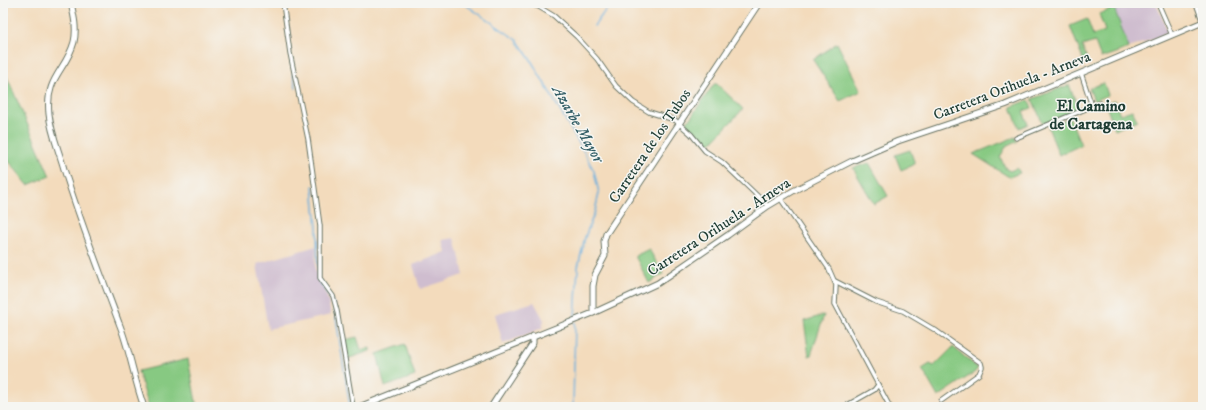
<svg xmlns="http://www.w3.org/2000/svg" width="1206" height="410" viewBox="0 0 1206 410" font-family="'IM FELL DW Pica',serif">
<style>
.industrial{fill:#cfbdcf}
.green{fill:#87c982;stroke:#53835b}
.lines{fill:none;stroke-linecap:round;stroke-linejoin:round}
.stream{stroke:#65aedd;stroke-width:1.5}
.street-casing{stroke:#697464;stroke-width:5.5}
.secondary-casing{stroke:#697464;stroke-width:7}
.street{stroke:#fff;stroke-width:3.5}
.secondary{stroke:#fff;stroke-width:5}
.labels{text-anchor:middle;dominant-baseline:central;stroke-width:3;stroke-linejoin:round;paint-order:stroke}
.street-label{font-size:15px;fill:#1f3d34;stroke:#f6f6f2}
.neighbourhood-label{font-size:16px;font-weight:bold;fill:#1f3d34;stroke:#f6f6f2}
.water-label{font-size:16px;font-style:italic;fill:#345f67;stroke:#f6f6f2}
</style>
<rect width="100%" height="100%" fill="#f6f6f2"/>
<filter id="ink" filterUnits="userSpaceOnUse"><feTurbulence type="fractalNoise" baseFrequency=".025" numOctaves="2"/><feDisplacementMap in="SourceGraphic" scale="8" xChannelSelector="R" yChannelSelector="G"/><feConvolveMatrix kernelMatrix="1 2 1 2 8 2 1 2 1" color-interpolation-filters="sRGB"/></filter>
<filter id="wash" filterUnits="userSpaceOnUse"><feTurbulence type="fractalNoise" baseFrequency=".012" numOctaves="4" result="noise"/><feDisplacementMap in="SourceGraphic" scale="16" xChannelSelector="R" yChannelSelector="G"/><feGaussianBlur stdDeviation="0.9" result="paint"/><feColorMatrix in="noise" values="0 0 0 0 0 0 0 0 0 0 0 0 0 0 0 0 0 1.4 0 .05"/><feComposite in="paint" operator="in"/></filter>
<g filter="url(#wash)">
<rect width="100%" height="100%" fill="#f3dbbc"/>
<!-- industrial -->
<g class="industrial">
<polygon points="1126,3 1156,3 1168,33 1129,48 1114,8"/>
<polygon points="455,238 464,275 420,289 413,265 446,252 443,240"/>
<polygon points="316,246 315,270 328,300 331,315 268,329 257,264"/>
<polygon points="534,302 544,320 542,328 503,344 495,314"/>
</g>
<!-- green -->
<g class="green">
<polygon points="1114,8 1129,48 1101,58 1095,42 1082,46 1087,59 1083,60 1070,26 1087,19 1093,35 1105,31 1099,14"/>
<polygon points="837,43 861,91 840,101 813,60"/>
<polygon points="3,65 7,77 50,176 28,185 3,154"/>
<polygon points="1104,83 1108,95 1094,101 1089,88"/>
<polygon points="714,84 717,84 743,109 711,143 706,142 686,124"/>
<polygon points="1069,85 1079,109 1043,124 1032,99"/>
<polygon points="1029,100 1032,108 1023,111 1028,124 1019,128 1011,107"/>
<polygon points="1114,100 1120,114 1132,110 1137,120 1115,130 1105,103"/>
<polygon points="1070,118 1081,145 1059,155 1048,127"/>
<polygon points="1015,137 1017,142 1007,145 1000,157 1006,169 1010,171 1017,168 1020,173 1009,177 973,154"/>
<polygon points="910,150 915,164 901,170 895,155"/>
<polygon points="869,163 888,196 874,204 853,168"/>
<polygon points="649,249 663,274 649,283 635,256"/>
<polygon points="824,315 811,355 809,356 804,321"/>
<polygon points="357,337 361,350 370,348 370,351 347,359 344,340"/>
<polygon points="405,344 415,376 385,387 377,354"/>
<polygon points="953,347 978,368 975,372 938,397 922,369 930,364 934,366"/>
<polygon points="188,359 197,407 149,407 138,371"/>
</g>
<g class="lines">
<!-- stream -->
<g class="stream">
<polyline points="463,3 517,40 532,62 583,150 594,171 599,193 595,211 585,237 578,267 575,318"/>
<polyline points="594,26 611,3"/>
<polyline points="293,74 296,88"/>
<polyline points="313,186 317,228 318,279 327,293 334,305 350,407"/>
<polyline points="573,407 575,322"/>
</g>
</g>
</g>
<g filter="url(#ink)">
<g class="lines">
<defs>
<g id="street">
<polyline points="283,3 290,53 308,139 320,226 320,278 333,296 337,311 353,407"/>
<polyline points="528,3 539,7 554,16 577,37 597,59 616,86 633,102 649,112 675,120 691,134 705,151 722,162 768,206"/>
<polyline points="1158,3 1172,35"/>
<polyline points="1196,3 1203,23"/>
<polyline points="1081,73 1092,106"/>
<polyline points="1016,138 1100,103"/>
<polyline points="780,198 829,269 836,285 835,304 890,407"/>
<polyline points="835,281 876,302 903,311 935,330 981,363 982,367 979,374 941,401"/>
<polyline points="844,407 874,390 878,385"/>
</g>
<g id="secondary">
<path d="M71,3C74,16 77,29 74,42C66,71 45,77 49,114C51,133 59,151 64,169C80,221 100,272 119,323C130,350 134,380 144,407"/>
<polyline points="593,313 593,286 595,275 605,256 604,241 606,234 759,3"/>
<polyline points="359,407 593,313 658,283 728,235 768,206 793,191 852,161 898,141 1005,105 1203,22"/>
<polyline points="491,407 533,343 533,336"/>
</g>
</defs>
<!-- street casing -->
<use href="#street" class="street-casing"/>
<!-- secondary casing -->
<use href="#secondary" class="secondary-casing"/>
<!-- street -->
<use href="#street" class="street"/>
<!-- secondary -->
<use href="#secondary" class="secondary"/>
</g>
</g>
<g class="labels">
<!-- street labels -->
<g class="street-label">
<text transform="translate(1012 86) rotate(-21)">Carretera Orihuela - Arneva</text>
<text transform="translate(650 146) rotate(-56)">Carretera de los Tubos</text>
<text transform="translate(719 227) rotate(-33)">Carretera Orihuela - Arneva</text>
</g>
<!-- neighbourhood labels -->
<g class="neighbourhood-label">
<text x="1091" y="106">El Camino<tspan x="1091" dy="18">de Cartagena</tspan></text>
</g>
<!-- water labels -->
<g class="water-label">
<text transform="translate(578 124) rotate(60)">Azarbe Mayor</text>
</g>
</g>
<!-- margin -->
<rect width="1206" height="410" fill="none" stroke="#f6f6f2" stroke-width="16"/>
</svg>
